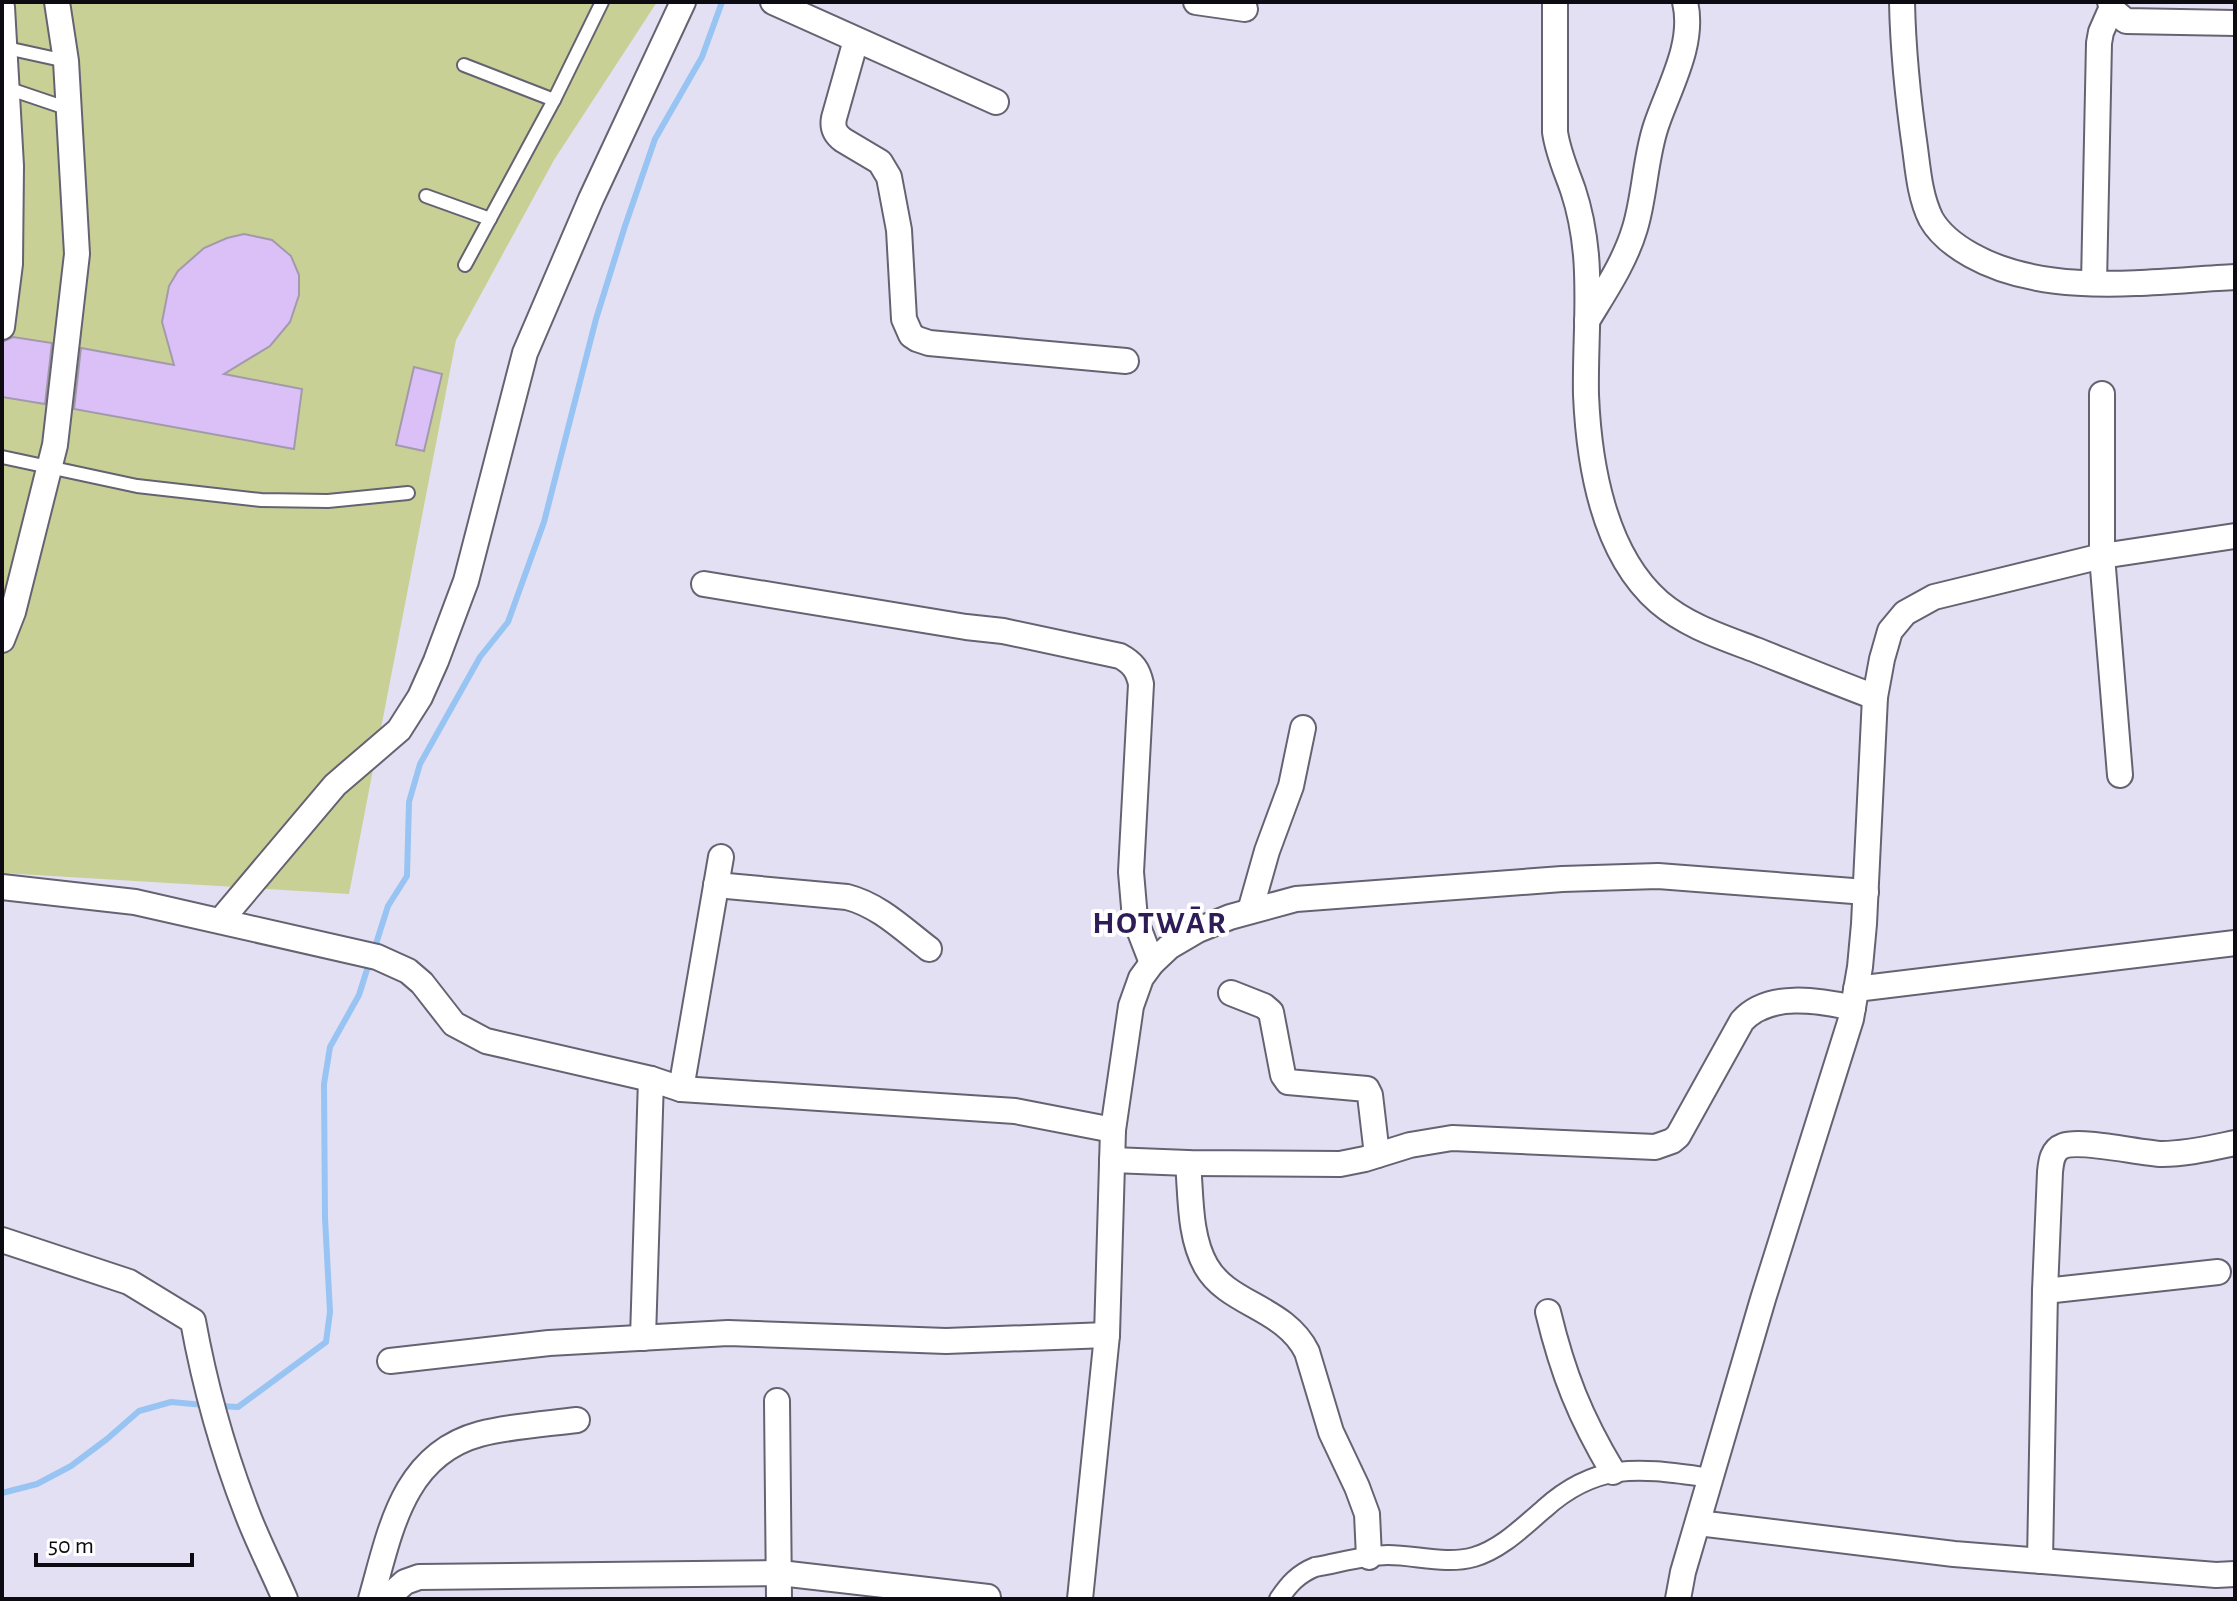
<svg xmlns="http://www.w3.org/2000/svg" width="2237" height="1601" viewBox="0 0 2237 1601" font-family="'Alegreya Sans',sans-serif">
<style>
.green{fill:#c9d096}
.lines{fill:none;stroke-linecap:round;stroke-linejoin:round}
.stream{stroke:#97c4f2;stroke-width:6}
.building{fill:#dbc0f7;stroke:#a29aaa;stroke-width:2}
.service-casing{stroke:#656271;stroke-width:16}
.pedestrian-casing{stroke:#656271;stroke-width:22}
.minor-casing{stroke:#656271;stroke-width:28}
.service{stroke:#fff;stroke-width:12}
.pedestrian{stroke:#fff;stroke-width:18}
.minor{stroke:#fff;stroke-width:24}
.labels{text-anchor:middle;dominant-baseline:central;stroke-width:8;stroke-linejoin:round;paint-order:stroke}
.district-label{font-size:32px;font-weight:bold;letter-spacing:2px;fill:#2e1c56;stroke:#fff}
</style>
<rect width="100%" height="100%" fill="#e4e0f3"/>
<!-- green -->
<polygon class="green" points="2,2 657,2 554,160 456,340 349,894 2,873"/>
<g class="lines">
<!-- stream -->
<g class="stream">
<polyline points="374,950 388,906 407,876 409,802 420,764 480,657 508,622 544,522 596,319 625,226 655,139 702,57 722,2"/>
<polyline points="219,1406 238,1407 326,1342 330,1312 325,1218 324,1084 330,1047 359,995 370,960"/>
<polyline points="2,1493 37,1484 71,1466 107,1439 139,1411 171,1402 204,1405"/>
</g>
</g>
<!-- building -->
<g class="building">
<polygon points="244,234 272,240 291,256 299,275 299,295 290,322 270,346 224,374 302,389 294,449 74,409 81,348 174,365 162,322 169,286 178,271 204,248 227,238"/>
<polygon points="13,337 52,343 45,404 2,397 2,342"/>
<polygon points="414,367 442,374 424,451 396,445"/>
</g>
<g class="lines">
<defs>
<g id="service">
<polyline points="2,47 66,61"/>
<polyline points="464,65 554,100"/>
<polyline points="4,87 69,109"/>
<polyline points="426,196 490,219"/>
<polyline points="465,265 554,100 602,2"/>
<polyline points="2,457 137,486 261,500 328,501 408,493"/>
</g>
<path id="pedestrian" d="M1279,1599C1289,1584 1298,1574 1315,1567C1339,1563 1364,1555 1388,1555C1416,1555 1446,1565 1474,1557C1501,1549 1523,1527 1544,1509C1599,1459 1644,1469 1712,1478"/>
<g id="minor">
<polyline points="773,2 996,102"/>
<polyline points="1196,2 1245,9"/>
<path d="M1555,2V132C1558,153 1566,170 1573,190C1580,211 1584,233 1586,255C1590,301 1585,349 1586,395C1589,465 1604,554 1659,602C1687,626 1722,637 1756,650C1796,666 1835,682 1875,697"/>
<path d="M1902,2C1903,51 1908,99 1915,148C1918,171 1920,197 1931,219C1940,235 1955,246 1971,255C2047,298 2152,281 2235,277"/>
<polyline points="2110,2 2115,12 2126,21 2235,23"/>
<polyline points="2,7 11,166 10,264 2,327"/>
<path d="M856,40L834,118C832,128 835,134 843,140L880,162L889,177L899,230L904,319L911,335L917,339L929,343L1126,361"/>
<polyline points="2094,283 2099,43 2101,32 2112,7"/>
<path d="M1587,321C1605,291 1625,262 1635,228C1645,195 1645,159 1656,126C1669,87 1695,44 1685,2"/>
<polyline points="2102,394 2102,556 2120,775"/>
<path d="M704,584L966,627L1003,631L1120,656C1133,663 1138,670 1141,684L1131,872L1135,919L1152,963"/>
<polyline points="2,640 13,612 55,445 77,254 66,61 57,2"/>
<path d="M716,885L847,897C879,905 904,930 929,949"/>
<polyline points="2,887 135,902 377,957 408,971 422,983 454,1024 486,1041 651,1079 681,1089 1015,1111 1113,1130"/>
<polyline points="1250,911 1267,851 1291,786 1303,728"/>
<polyline points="221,920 335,785 399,730 420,697 436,661 466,581 525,353 591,199 683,2"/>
<polyline points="1856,989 2235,943"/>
<polyline points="1231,993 1264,1006 1271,1012 1283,1075 1288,1082 1367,1089 1370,1095 1377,1155"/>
<polyline points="681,1089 721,857"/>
<path d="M1112,1160L1188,1163L1340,1164L1365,1159L1410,1145L1452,1138L1655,1147L1672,1141L1678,1136L1742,1021C1768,992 1818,1000 1853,1008"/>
<path d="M1188,1163C1191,1196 1189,1236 1206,1266C1228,1305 1285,1307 1307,1352L1331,1432L1357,1487L1367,1514L1369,1557"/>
<path d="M2,1240L129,1282L193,1321C205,1387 223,1451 247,1513C258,1542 273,1571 285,1599"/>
<polyline points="2045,1291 2218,1272"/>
<path d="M1548,1312C1563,1374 1580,1417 1613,1472"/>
<polyline points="643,1338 651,1079"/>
<polyline points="390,1361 549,1343 728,1333 946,1341 1107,1335"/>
<polyline points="777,1401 779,1599"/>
<polyline points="1698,1523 1954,1554 2216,1575 2235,1574"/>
<path d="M2040,1561L2045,1291L2050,1172C2051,1162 2052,1150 2063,1146C2081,1139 2139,1153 2162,1154C2186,1154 2211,1148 2235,1143"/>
<path d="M371,1599C390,1533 402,1455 480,1434C511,1426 545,1424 577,1420"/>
<polyline points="386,1599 405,1582 419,1577 780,1573 988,1597"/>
<polyline points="1080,1599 1107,1335 1113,1130 1131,1006 1141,978 1152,963 1169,947 1198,930 1230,917 1296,899 1562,879 1658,876 1866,892"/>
<polyline points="1678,1599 1683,1572 1763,1299 1851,1019 1860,967 1864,924 1875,697 1882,659 1890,631 1905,613 1934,597 2102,556 2235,536"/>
</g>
</defs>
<!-- service casing -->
<use href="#service" class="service-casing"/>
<!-- pedestrian casing -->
<use href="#pedestrian" class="pedestrian-casing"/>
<!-- minor casing -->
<use href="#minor" class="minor-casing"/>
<!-- service -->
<use href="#service" class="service"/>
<!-- pedestrian -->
<use href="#pedestrian" class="pedestrian"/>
<!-- minor -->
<use href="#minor" class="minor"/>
</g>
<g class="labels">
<!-- district labels -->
<g class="district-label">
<text x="1160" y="923">HOTWĀR</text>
</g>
</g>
<!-- border -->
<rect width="2237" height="1601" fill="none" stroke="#0d0b11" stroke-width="8"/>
<!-- scale -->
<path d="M36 1553v12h156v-12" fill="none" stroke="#0d0b11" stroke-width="4"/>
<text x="48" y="1553" font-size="24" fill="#0d0b11" stroke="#ffffff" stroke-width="6" paint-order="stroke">50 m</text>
</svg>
